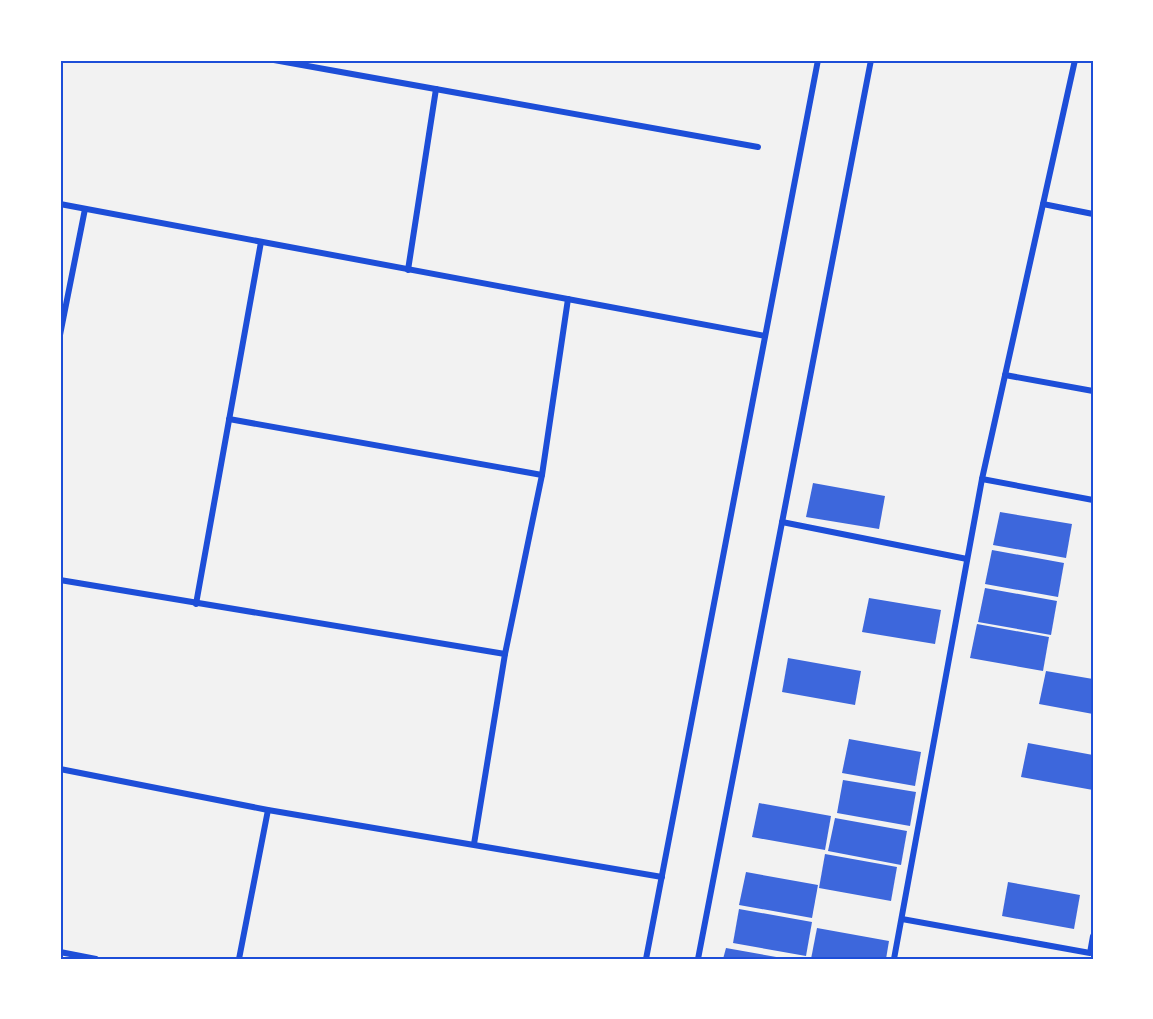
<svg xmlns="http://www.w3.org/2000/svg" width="1153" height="1019" viewBox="0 0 1153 1019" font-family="Inter,sans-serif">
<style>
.building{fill:#3d67dc}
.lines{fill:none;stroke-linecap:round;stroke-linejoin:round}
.minor{stroke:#1d4ed8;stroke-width:6}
.neatline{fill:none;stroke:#1d4ed8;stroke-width:2}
</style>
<rect width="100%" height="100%" fill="#f2f2f2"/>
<!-- building -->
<g class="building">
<polygon points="813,483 885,496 879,529 806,517"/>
<polygon points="1000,512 1072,524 1066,558 993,545"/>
<polygon points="992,550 1064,563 1058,597 985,584"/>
<polygon points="985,588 1057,601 1051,635 978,622"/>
<polygon points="869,598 941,610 935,644 862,632"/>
<polygon points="977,624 1049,637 1043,671 970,658"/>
<polygon points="788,658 861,671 855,705 782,692"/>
<polygon points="1046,671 1093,679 1093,714 1039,704"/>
<polygon points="849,739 921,752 915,786 842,773"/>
<polygon points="1028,743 1093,755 1093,790 1021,777"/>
<polygon points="843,780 916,792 910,826 837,813"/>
<polygon points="759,803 831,816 825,850 752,837"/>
<polygon points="835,818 907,831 901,865 828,851"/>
<polygon points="825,854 897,867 891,901 819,888"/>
<polygon points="746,872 818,885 812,918 739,905"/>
<polygon points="1008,882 1080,895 1074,929 1002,916"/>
<polygon points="739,909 812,922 806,956 733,943"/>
<polygon points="817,928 889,941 886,959 811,959"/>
<polygon points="726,948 782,958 782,959 723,959"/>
</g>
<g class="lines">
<!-- minor -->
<g class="minor">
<polyline points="274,60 758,147"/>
<polyline points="60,204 765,336"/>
<polyline points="1043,204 1093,214"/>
<polyline points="408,270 436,89"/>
<polyline points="60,335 85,209"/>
<polyline points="1005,375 1093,391"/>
<polyline points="229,419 542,475"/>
<polyline points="982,479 1093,500"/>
<polyline points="782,522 967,559"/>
<polyline points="60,580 505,654"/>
<polyline points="196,604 261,242"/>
<polyline points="60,769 268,810 662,877"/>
<polyline points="474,844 505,654 542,475 568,299"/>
<polyline points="902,919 1090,953 1093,936"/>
<polyline points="60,952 96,959"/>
<polyline points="239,959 268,810"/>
<polyline points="646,959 818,60"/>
<polyline points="698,959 871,60"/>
<polyline points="894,959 982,479 1075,60"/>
</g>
</g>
<!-- border -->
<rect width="1153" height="1019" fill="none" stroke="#ffffff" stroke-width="123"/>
<rect x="62" y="62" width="1030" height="896" class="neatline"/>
</svg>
